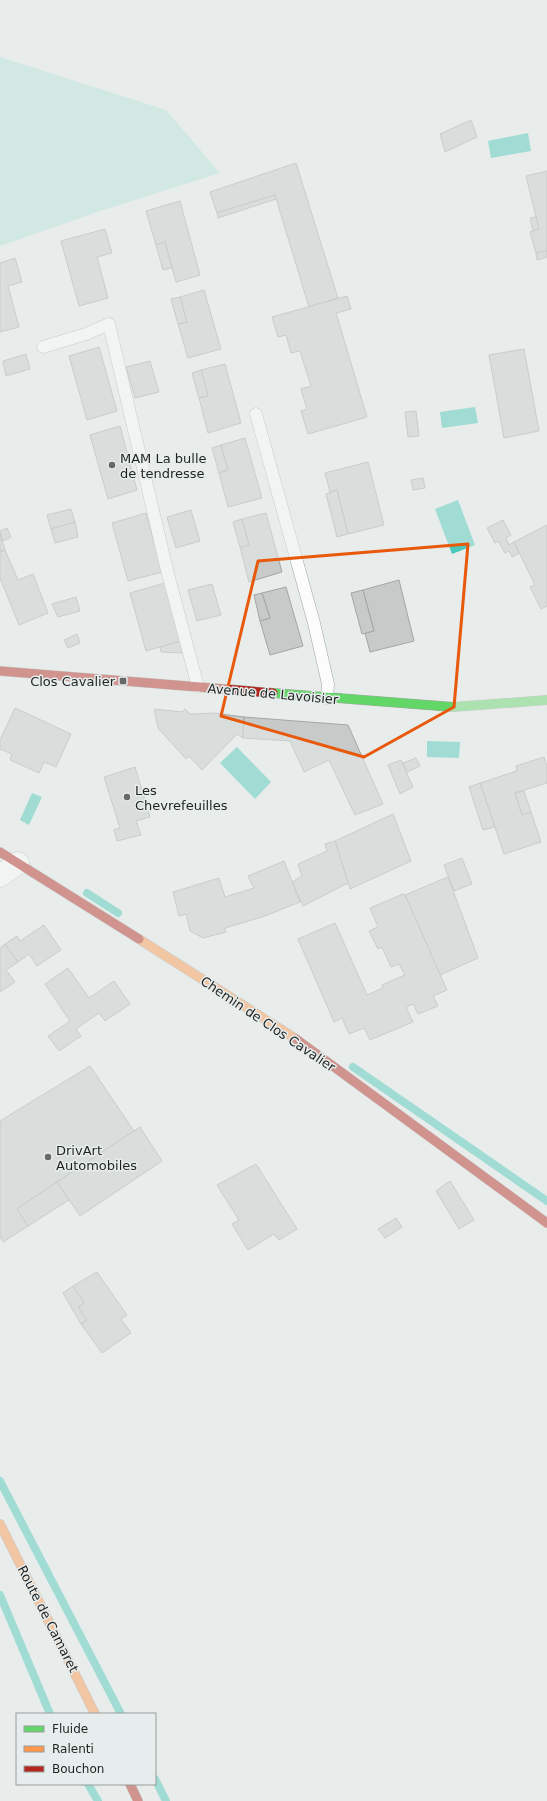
<svg xmlns="http://www.w3.org/2000/svg" width="547" height="1801" viewBox="0 0 547 1801" font-family="'DejaVu Sans',sans-serif">
<style>
.green{fill:#b6e2d9}
.water{fill:#4ac8b9}
.lines{fill:none;stroke-linecap:round;stroke-linejoin:round}
.stream{stroke:#4ac8b9;stroke-width:8}
.building{fill:#c7cac9;stroke:#a3a6a5}
.lane-casing{stroke:#a2a5a4;stroke-width:13}
.street-casing{stroke:#a2a5a4;stroke-width:23}
.fast-casing{stroke:#a2a5a4;stroke-width:10}
.slow-casing{stroke:#a2a5a4;stroke-width:10}
.jam-casing{stroke:#a2a5a4;stroke-width:10}
.lane{stroke:#fcfcfc;stroke-width:12}
.street{stroke:#fcfcfc;stroke-width:22}
.fast{stroke:#63d668;stroke-width:9}
.slow{stroke:#ff974d;stroke-width:9}
.jam{stroke:#b3261e;stroke-width:9}
.marked{fill:none;stroke:#e8590c;stroke-width:3;stroke-linejoin:round}
.poi-dot{fill:#656968;stroke:#e7edec;stroke-width:1.5}
.labels{text-anchor:middle;dominant-baseline:central;stroke-width:3;stroke-linejoin:round;paint-order:stroke}
.poi-label{font-size:13px;fill:#1f2221;stroke:#e7edec;text-anchor:start}
.street-label{font-size:13px;fill:#1f2221;stroke:#e7edec}
</style>
<rect width="100%" height="100%" fill="#e8eceb"/>
<!-- green -->
<polygon class="green" points="0,57 166,110 220,173 100,211 0,246"/>
<!-- water -->
<g class="water">
<polygon points="528,133 531,151 491,158 488,141"/>
<polygon points="475,407 478,423 442,428 440,412"/>
<polygon points="458,500 475,545 452,554 435,509"/>
<polygon points="427,741 460,742 459,758 427,757"/>
<polygon points="237,747 271,782 255,799 220,763"/>
<polygon points="32,793 42,797 29,825 20,820"/>
</g>
<g class="lines">
<!-- stream -->
<g class="stream">
<polyline points="87,893 118,913"/>
<polyline points="353,1067 547,1201"/>
<polyline points="0,1481 121,1714"/>
<polyline points="0,1595 50,1714"/>
<polyline points="155,1779 166,1801"/>
<polyline points="88,1784 98,1801"/>
</g>
</g>
<!-- building -->
<g class="building">
<polygon points="471,120 477,137 445,152 440,134"/>
<polygon points="296,163 338,298 309,307 275,195 217,213 210,192"/>
<polygon points="547,171 547,251 536,253 530,232 539,229 526,176"/>
<polygon points="275,195 276,199 218,218 217,213"/>
<polygon points="180,201 200,275 176,282 165,242 156,245 146,211"/>
<polygon points="536,217 539,229 533,231 530,218"/>
<polygon points="105,229 112,253 97,257 108,298 79,306 61,241"/>
<polygon points="165,242 172,268 163,270 156,245"/>
<polygon points="547,251 547,257 537,260 536,253"/>
<polygon points="15,258 22,282 8,286 19,327 0,332 0,263"/>
<polygon points="204,290 221,349 188,358 178,324 187,322 180,297"/>
<polygon points="347,296 351,309 336,313 367,417 308,434 301,411 307,409 301,389 311,386 300,351 291,353 286,335 278,337 272,317"/>
<polygon points="180,297 187,322 178,324 171,299"/>
<polygon points="99,347 117,411 87,420 69,356"/>
<polygon points="524,349 539,431 504,438 489,355"/>
<polygon points="26,354 30,369 6,376 3,361"/>
<polygon points="150,361 159,392 135,398 126,367"/>
<polygon points="225,364 241,423 208,433 199,398 208,396 201,370"/>
<polygon points="201,370 208,396 199,398 192,373"/>
<polygon points="416,411 419,436 408,437 405,412"/>
<polygon points="120,426 137,490 108,499 90,435"/>
<polygon points="245,438 262,498 228,507 219,473 228,470 221,445"/>
<polygon points="221,445 228,470 219,473 212,448"/>
<polygon points="368,462 384,525 348,534 337,490 330,492 325,473"/>
<polygon points="423,478 425,488 413,490 411,480"/>
<polygon points="337,490 348,534 337,537 326,494"/>
<polygon points="71,509 75,522 51,529 47,515"/>
<polygon points="191,510 200,541 176,548 167,517"/>
<polygon points="146,513 162,572 128,581 112,523"/>
<polygon points="266,513 282,572 249,582 240,547 249,545 242,519"/>
<polygon points="242,519 249,545 240,547 233,522"/>
<polygon points="503,520 511,535 506,538 509,545 514,542 519,553 512,557 509,551 505,553 498,541 495,543 487,528"/>
<polygon points="75,522 78,537 55,543 51,529"/>
<polygon points="547,525 547,606 541,609 530,587 535,585 514,542"/>
<polygon points="7,528 11,537 3,541 0,531"/>
<polygon points="0,534 5,550 0,552"/>
<polygon points="5,550 18,580 33,574 48,613 19,625 0,578 0,552"/>
<polygon points="399,580 414,641 370,652 365,633 374,631 363,590"/>
<polygon points="165,583 181,641 146,651 130,593"/>
<polygon points="212,584 221,615 197,621 188,590"/>
<polygon points="286,587 303,646 270,655 260,621 270,618 262,593"/>
<polygon points="363,590 374,631 362,634 351,593"/>
<polygon points="262,593 270,618 260,621 254,595"/>
<polygon points="76,597 80,611 58,617 52,604"/>
<polygon points="77,634 80,643 68,648 64,640"/>
<polygon points="181,641 184,653 161,652 160,647"/>
<polygon points="15,708 71,734 56,767 44,762 39,773 10,760 12,754 0,749 0,740"/>
<polygon points="154,709 182,712 185,709 190,714 213,713 244,717 243,738 237,734 202,770 189,756 186,759 158,728"/>
<polygon points="244,717 348,725 383,804 355,815 329,760 304,772 290,741 243,738"/>
<polygon points="544,757 547,766 547,783 515,793 522,815 531,812 541,842 504,854 480,783 517,771 516,766"/>
<polygon points="416,758 420,766 407,772 403,763"/>
<polygon points="401,760 413,787 400,794 388,765"/>
<polygon points="135,767 150,817 136,821 141,835 117,841 114,830 120,828 104,777"/>
<polygon points="480,783 495,827 483,830 469,787"/>
<polygon points="524,791 531,812 522,815 515,793"/>
<polygon points="393,814 411,861 350,889 335,841"/>
<polygon points="335,841 348,883 303,906 292,882 302,876 298,864 327,851 325,844"/>
<polygon points="462,858 472,884 454,891 444,865"/>
<polygon points="284,861 300,902 265,916 225,928 226,932 203,938 190,931 186,914 179,916 173,892 219,878 225,897 254,888 248,876"/>
<polygon points="448,877 478,958 440,975 405,895"/>
<polygon points="403,894 405,895 447,990 433,996 438,1006 418,1014 413,1004 406,1007 413,1022 370,1040 364,1028 349,1034 342,1018 334,1022 298,939 335,923 367,995 383,988 382,985 405,975 399,964 391,967 382,947 378,949 369,931 378,927 370,908"/>
<polygon points="44,925 61,950 37,966 29,954 18,962 5,944 17,936 20,941"/>
<polygon points="5,944 18,962 6,970 15,982 0,992 0,948"/>
<polygon points="68,968 89,998 114,981 130,1004 105,1021 99,1013 76,1029 81,1036 59,1051 48,1036 70,1021 45,984"/>
<polygon points="90,1066 134,1131 17,1209 28,1226 3,1242 0,1237 0,1121"/>
<polygon points="140,1127 162,1161 80,1216 57,1182"/>
<polygon points="256,1164 297,1229 279,1240 274,1234 248,1250 232,1224 239,1220 217,1185"/>
<polygon points="450,1181 474,1220 459,1229 436,1191"/>
<polygon points="57,1182 69,1200 28,1226 17,1209"/>
<polygon points="396,1218 402,1227 385,1238 378,1229"/>
<polygon points="97,1272 127,1315 121,1319 131,1333 102,1353 81,1324 87,1320 78,1307 84,1303 73,1286"/>
<polygon points="73,1286 84,1303 78,1307 87,1320 81,1324 63,1293"/>
</g>
<g class="lines">
<defs>
<g id="lane">
<polyline points="43,347 86,334 109,324 167,570 198,687"/>
<polyline points="256,414 314,623 328,684 327,698"/>
</g>
<polyline id="street" points="0,876 18,863"/>
<polyline id="fast" points="273,693 453,707 547,700"/>
<g id="slow">
<polyline points="139,939 296,1039"/>
<polyline points="0,1524 95,1714"/>
</g>
<g id="jam">
<polyline points="0,671 273,693"/>
<polyline points="0,852 139,939"/>
<polyline points="296,1039 547,1223"/>
<polyline points="130,1784 138,1801"/>
</g>
</defs>
<!-- lane casing -->
<use href="#lane" class="lane-casing"/>
<!-- street casing -->
<use href="#street" class="street-casing"/>
<!-- fast casing -->
<use href="#fast" class="fast-casing"/>
<!-- slow casing -->
<use href="#slow" class="slow-casing"/>
<!-- jam casing -->
<use href="#jam" class="jam-casing"/>
<!-- lane -->
<use href="#lane" class="lane"/>
<!-- street -->
<use href="#street" class="street"/>
<!-- fast -->
<use href="#fast" class="fast"/>
<!-- slow -->
<use href="#slow" class="slow"/>
<!-- jam -->
<use href="#jam" class="jam"/>
</g>
<!-- marked area -->
<path d="M0 0H547V1801H0ZM468,544L454,707L364,757L221,716L258,561Z" fill="#e8eceb" fill-opacity=".55" fill-rule="evenodd"/>
<path class="marked" d="M468,544L454,707L364,757L221,716L258,561Z"/>
<!-- markers -->
<g class="poi-dot">
<circle cx="112" cy="465" r="4"/>
<rect x="119" y="677" width="8" height="8" rx="2"/>
<circle cx="127" cy="797" r="4"/>
<circle cx="48" cy="1157" r="4"/>
</g>
<g class="labels">
<!-- poi labels -->
<g class="poi-label">
<text x="120" y="458">MAM La bulle<tspan x="120" dy="15">de tendresse</tspan></text>
<text x="115" y="681" text-anchor="end">Clos Cavalier</text>
<text x="135" y="790">Les<tspan x="135" dy="15">Chevrefeuilles</tspan></text>
<text x="56" y="1150">DrivArt<tspan x="56" dy="15">Automobiles</tspan></text>
</g>
<!-- street labels -->
<g class="street-label">
<text transform="translate(273 694) rotate(5)">Avenue de Lavoisier</text>
<text transform="translate(268 1024) rotate(34)">Chemin de Clos Cavalier</text>
<text transform="translate(48 1619) rotate(63)">Route de Camaret</text>
</g>
</g>
<!-- legend -->
<rect x="16" y="1713" width="140" height="72" fill="#e7edec" stroke="#979c9b"/>
<rect x="24" y="1726" width="20" height="6" fill="#63d668" stroke="#979c9b"/>
<text x="52" y="1733" font-size="12" fill="#1f2221">Fluide</text>
<rect x="24" y="1746" width="20" height="6" fill="#ff974d" stroke="#979c9b"/>
<text x="52" y="1753" font-size="12" fill="#1f2221">Ralenti</text>
<rect x="24" y="1766" width="20" height="6" fill="#b3261e" stroke="#979c9b"/>
<text x="52" y="1773" font-size="12" fill="#1f2221">Bouchon</text>
</svg>
